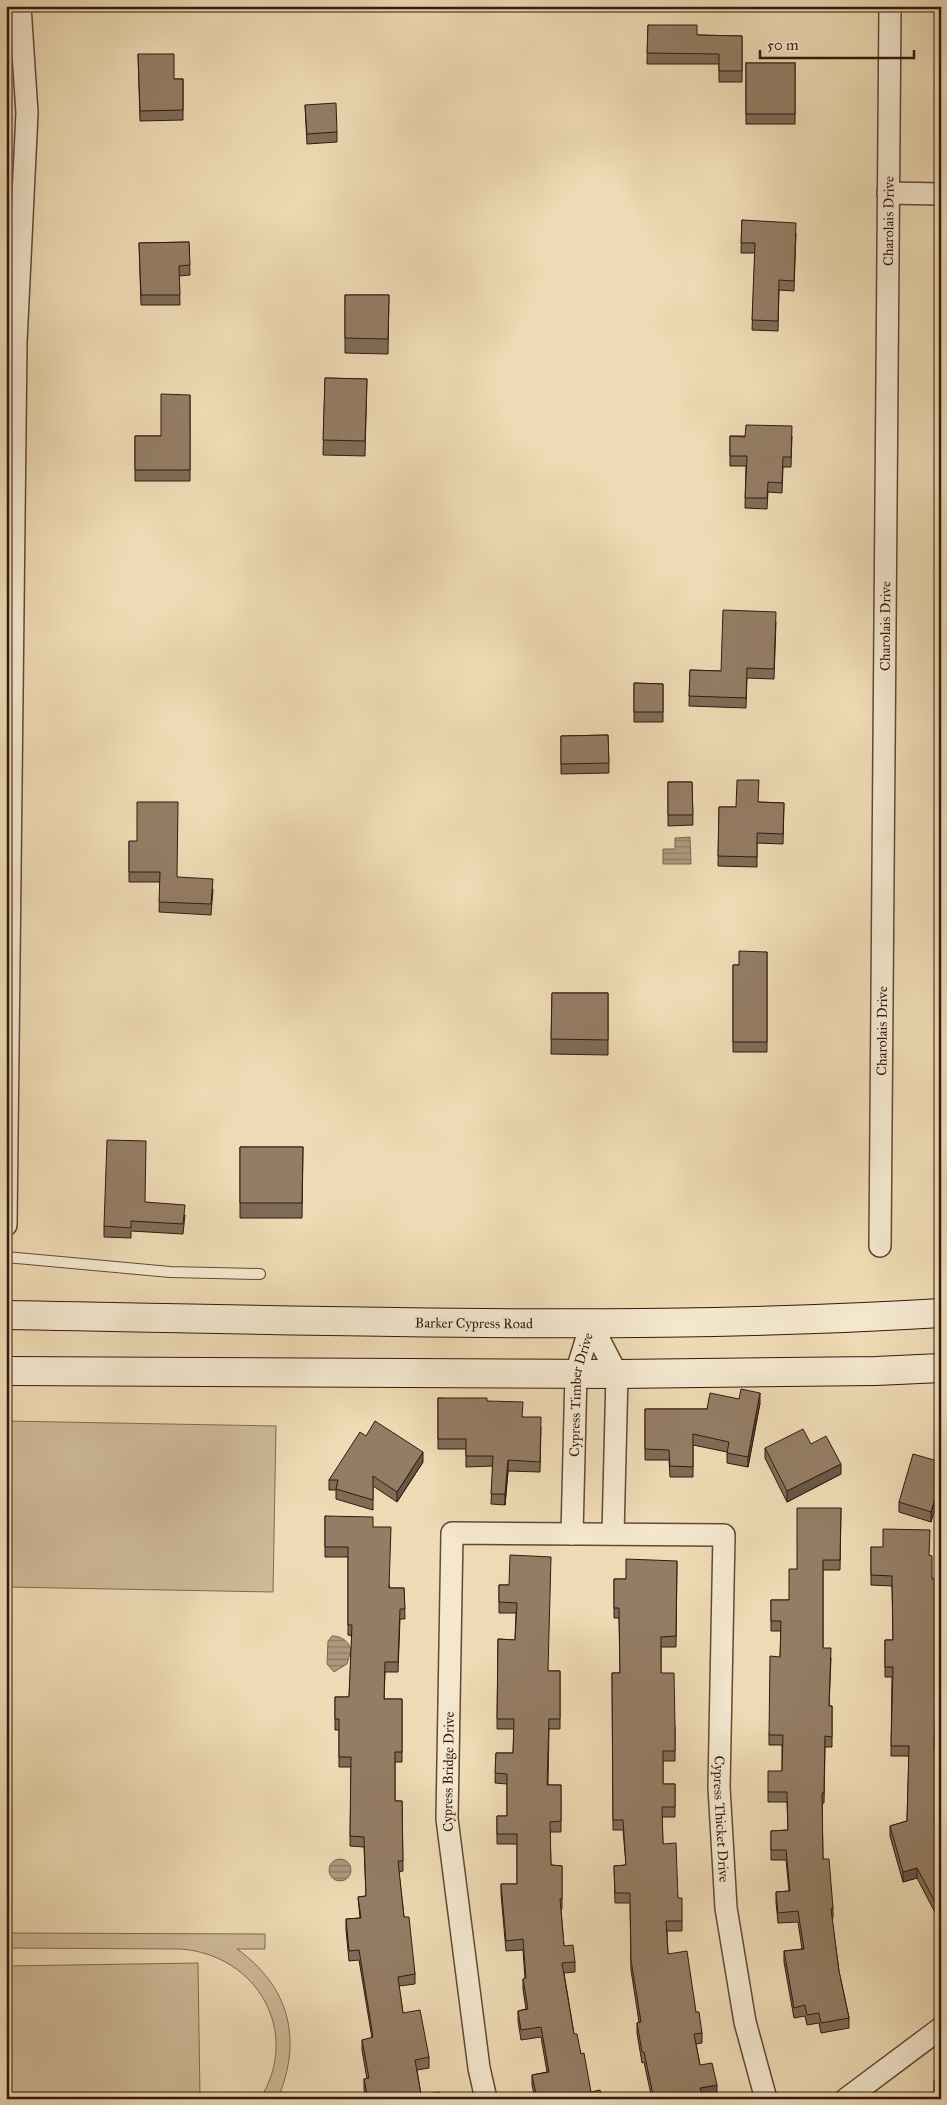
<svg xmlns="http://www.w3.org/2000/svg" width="947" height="2105" viewBox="0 0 947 2105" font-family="'IM FELL Great Primer',serif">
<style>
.pitch{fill:#ceb998;stroke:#806954}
.water{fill:url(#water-rules);stroke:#7c6551}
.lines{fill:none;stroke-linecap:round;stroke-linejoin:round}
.service-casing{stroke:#614939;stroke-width:12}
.minor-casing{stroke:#614939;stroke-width:24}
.secondary-casing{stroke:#321910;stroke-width:30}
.service{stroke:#f4e7ce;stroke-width:10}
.minor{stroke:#f4e7ce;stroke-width:21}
.secondary{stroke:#f4e7ce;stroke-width:28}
.wall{fill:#7f6c57;stroke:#321910}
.shaded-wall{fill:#685847;stroke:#321910}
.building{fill:#947d65;stroke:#321910}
.labels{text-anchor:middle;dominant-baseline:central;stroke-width:5;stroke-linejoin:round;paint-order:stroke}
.street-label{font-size:14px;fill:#321910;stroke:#f4e7ce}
</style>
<defs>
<pattern id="water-rules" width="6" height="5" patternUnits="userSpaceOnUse" patternTransform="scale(1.25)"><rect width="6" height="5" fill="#ae987c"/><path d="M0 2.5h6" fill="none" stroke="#8e7b64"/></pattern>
</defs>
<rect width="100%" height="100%" fill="#eedab4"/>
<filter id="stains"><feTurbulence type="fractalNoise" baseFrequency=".004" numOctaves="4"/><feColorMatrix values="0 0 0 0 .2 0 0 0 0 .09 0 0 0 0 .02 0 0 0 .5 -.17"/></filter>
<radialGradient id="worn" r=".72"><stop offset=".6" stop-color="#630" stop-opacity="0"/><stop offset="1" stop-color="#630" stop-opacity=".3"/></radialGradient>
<!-- pitch -->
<g class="pitch">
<polygon points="6,1421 276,1426 273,1592 6,1587"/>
<path d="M6,1933L265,1934V1949H237C289,1986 303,2039 278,2098L260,2099C302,2032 257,1955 181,1949L6,1948Z"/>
<polygon points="198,1963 200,2099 6,2099 6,1966"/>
</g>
<!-- water -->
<g class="water">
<polygon points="690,837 691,864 663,864 663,849 675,849 675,838"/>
<path d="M332,1636C341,1636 349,1641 351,1650L347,1664L334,1672L327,1664L328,1641Z"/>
<circle cx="340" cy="1870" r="11"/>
</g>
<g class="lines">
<defs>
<polyline id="service" points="6,1257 170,1272 260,1274"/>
<g id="minor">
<polyline points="888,193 941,194"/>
<polyline points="6,1225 16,342 27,113 20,6"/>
<path id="s1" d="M880,1246L890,6"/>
<polyline points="591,1324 617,1374 613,1534"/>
<path id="s2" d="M572,1534L576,1373L591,1324"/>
<path id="s3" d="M486,2099L479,2068L447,1819L452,1533L724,1535L719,1787L726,1908L745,2022L766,2099"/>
<polyline points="846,2099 941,2028"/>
</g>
<g id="secondary">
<path id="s4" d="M6,1315C317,1320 630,1332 941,1313"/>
<polyline points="6,1371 617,1374 876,1371 941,1368"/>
</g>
</defs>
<!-- service casing -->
<use href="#service" class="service-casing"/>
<!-- minor casing -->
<use href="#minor" class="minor-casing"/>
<!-- secondary casing -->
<use href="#secondary" class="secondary-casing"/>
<!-- service -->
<use href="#service" class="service"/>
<!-- minor -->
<use href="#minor" class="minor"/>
<!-- secondary -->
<use href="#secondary" class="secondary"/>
</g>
<!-- wall -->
<g class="wall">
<polygon points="648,25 697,35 742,36 742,82 719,82 719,64 647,64"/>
<polygon points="138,54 174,79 183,79 183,120 140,121"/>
<rect x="746" y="63" width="49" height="61"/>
<polygon points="305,105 337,132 337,142 307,144"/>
<polygon points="742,220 796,233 794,291 779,290 778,331 752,330 755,253 741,253"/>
<polygon points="189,242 190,275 179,276 180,305 141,305 139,243"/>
<polygon points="345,295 389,295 388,354 345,353"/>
<polygon points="325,378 367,379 365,456 323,455"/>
<polygon points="190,395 190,481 135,481 135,436 161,436"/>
<polygon points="730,436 792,436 791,467 783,467 782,493 768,492 767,509 745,508 746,466 730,466"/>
<polygon points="776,622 774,679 747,678 746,708 689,706 690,670 721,671"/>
<polygon points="634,683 663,684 663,722 634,722"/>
<polygon points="608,735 609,773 561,774 561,736"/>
<polygon points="668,782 692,782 693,825 668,826"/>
<polygon points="758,802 784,803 783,844 757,843 757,867 718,866 719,807 736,807"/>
<polygon points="129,841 177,877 213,889 211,915 159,912 160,882 129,882"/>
<polygon points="767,952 767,1052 733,1052 733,965 739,965"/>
<polygon points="552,993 608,993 608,1055 551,1054"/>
<polygon points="240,1147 303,1147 302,1218 240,1218"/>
<polygon points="145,1202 185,1215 183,1234 131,1231 131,1238 104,1237 104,1226"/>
<polygon points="438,1398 487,1401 523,1417 541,1427 540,1472 508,1471 505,1505 491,1504 493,1466 466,1467 466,1449 438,1449"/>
<polygon points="760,1403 748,1467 727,1463 727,1452 693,1445 693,1477 670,1477 669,1460 645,1460 645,1409 707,1409"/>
<polygon points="366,1436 423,1462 397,1502 373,1486 373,1510 336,1499 336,1490 329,1490 329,1480"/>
<polygon points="811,1444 841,1474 787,1502 765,1458 765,1448"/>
<polygon points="941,1462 931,1522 899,1512 899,1502"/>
<polygon points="841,1508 840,1570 823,1570 823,1648 831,1658 829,1706 832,1706 832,1747 825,1747 824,1803 822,1803 823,1859 833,1908 833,1918 832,1919 839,1971 849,2018 849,2028 821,2033 819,2023 807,2025 805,2016 794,2018 784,1962 784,1951 802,1949 798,1922 778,1923 776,1902 776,1892 789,1891 786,1860 771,1860 771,1831 788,1830 787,1802 768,1802 768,1792 782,1771 782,1745 769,1745 769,1735 780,1657 781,1631 771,1631 771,1600 789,1600 797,1569"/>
<polygon points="325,1516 373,1527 390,1588 404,1588 405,1619 400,1619 398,1672 385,1672 384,1699 402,1699 402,1762 395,1762 395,1801 402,1801 403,1871 399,1872 404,1917 415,1974 415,1984 399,1986 403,2013 429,2057 429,2068 417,2070 421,2095 440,2099 366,2099 364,2089 364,2079 367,2079 362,2050 362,2040 372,2038 359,1960 349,1961 346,1930 346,1919 360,1918 358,1897 366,1896 364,1847 350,1846 351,1767 339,1767 339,1730 335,1730 335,1697 349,1697 352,1636 348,1635 348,1557 325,1557"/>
<polygon points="871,1547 929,1555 932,1579 939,1616 941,1616 941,1729 935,1728 934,1750 939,1767 941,1767 941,1924 917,1878 903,1882 890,1836 890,1826 907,1821 909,1756 891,1756 892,1677 885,1677 885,1640 893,1640 892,1586 871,1585"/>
<polygon points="677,1561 676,1647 661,1647 661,1673 675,1727 675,1761 663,1761 663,1784 675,1784 675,1817 662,1817 663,1844 678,1898 682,1921 682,1931 667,1931 668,1954 696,2012 702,2033 702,2043 696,2044 700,2065 717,2095 702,2098 703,2099 652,2099 644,2062 642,2063 637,2033 637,2023 639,2022 631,1970 630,1903 615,1903 614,1866 626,1865 623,1830 613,1830 612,1673 620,1673 619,1618 614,1618 614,1579 626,1579"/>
<polygon points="499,1585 509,1585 548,1671 560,1671 560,1729 549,1729 548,1785 561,1785 561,1832 550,1832 551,1865 562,1866 562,1909 561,1909 564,1946 575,1962 575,1972 564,1973 574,2034 581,2054 591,2092 602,2099 535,2099 532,2085 532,2075 547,2072 541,2037 521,2040 518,2021 518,2011 526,2009 523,1989 523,1979 525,1979 523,1950 506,1951 501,1894 501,1884 517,1884 517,1844 497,1844 497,1816 507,1816 507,1784 495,1783 496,1753 513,1753 514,1729 497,1729 498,1639 515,1640 516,1613 499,1613"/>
<polygon points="941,2077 941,2099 939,2099 934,2091 934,2081"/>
</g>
<!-- shaded-wall -->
<g class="shaded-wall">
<polygon points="760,1393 760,1403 748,1467 748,1457"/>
<polygon points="423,1452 423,1462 397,1502 397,1492"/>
<polygon points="508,1460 508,1471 505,1505 505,1494"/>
<polygon points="841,1464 841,1474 787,1502 787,1491"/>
<polygon points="941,1480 941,1490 931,1522 931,1512"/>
<polygon points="917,1868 917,1878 903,1882 903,1872"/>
<polygon points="717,2085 717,2095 700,2098 700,2088"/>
</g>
<!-- building -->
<g class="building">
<polygon points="648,25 697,25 697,35 742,36 742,71 719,71 719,54 647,53"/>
<polygon points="138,54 174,54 174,79 183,79 183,110 140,111"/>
<rect x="746" y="63" width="49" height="51"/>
<polygon points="336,103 337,132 307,134 305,105"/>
<polygon points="742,220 796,223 794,281 779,280 778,321 752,320 755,243 741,243"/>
<polygon points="189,242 190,265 179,266 180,295 141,295 139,243"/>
<polygon points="345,295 389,295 388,339 345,338"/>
<polygon points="325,378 367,379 365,441 323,440"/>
<polygon points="161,394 190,395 190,470 135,470 135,436 161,436"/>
<polygon points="746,425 792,426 791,457 783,457 782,483 768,482 767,498 745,498 747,456 730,456 730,436 745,437"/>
<polygon points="723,610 776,612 774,669 747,668 746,698 689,696 690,670 721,671"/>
<polygon points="634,683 663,684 663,712 634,712"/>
<polygon points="608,735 609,763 561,764 561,736"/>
<polygon points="737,780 759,780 758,802 784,803 783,834 757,833 757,857 718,856 719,807 736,807"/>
<polygon points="668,782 692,782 693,815 668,815"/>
<polygon points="137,802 178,802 177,877 213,879 211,904 159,902 160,872 129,872 129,841 137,841"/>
<polygon points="739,951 767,952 767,1042 733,1042 733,965 739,965"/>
<polygon points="552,993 608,993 608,1040 551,1039"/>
<polygon points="107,1140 146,1141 145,1202 185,1205 183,1224 131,1221 131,1228 104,1226"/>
<polygon points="240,1147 303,1147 302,1203 240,1203"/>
<polygon points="741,1389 760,1393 748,1457 727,1453 729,1442 693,1434 693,1467 670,1466 669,1450 645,1449 645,1409 707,1409 710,1393 739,1399"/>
<polygon points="438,1398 487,1398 487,1401 523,1402 522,1417 541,1417 540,1462 508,1460 505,1494 491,1494 493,1456 466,1456 466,1439 438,1439"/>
<polygon points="375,1421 423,1452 397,1492 373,1476 373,1500 336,1489 338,1480 329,1480 360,1432 366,1436"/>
<polygon points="803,1429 811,1444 826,1436 841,1464 787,1491 765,1448"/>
<polygon points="913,1454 941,1462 941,1480 931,1512 899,1502"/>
<polygon points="797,1508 841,1508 840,1560 823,1560 823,1648 831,1648 829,1706 832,1706 832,1737 825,1736 824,1793 822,1793 823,1859 829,1859 833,1908 831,1909 839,1971 849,2018 821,2023 819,2013 807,2015 805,2005 794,2008 784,1951 804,1949 798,1911 778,1913 776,1892 790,1891 786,1850 771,1850 771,1831 788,1830 787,1792 768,1792 768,1771 782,1771 783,1735 769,1735 770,1656 780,1657 781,1621 771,1621 771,1600 789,1600 789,1569 797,1569"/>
<polygon points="325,1516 373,1517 373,1527 391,1527 389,1588 404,1588 405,1609 400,1609 398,1662 385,1662 384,1699 402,1699 402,1752 395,1752 395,1801 402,1801 403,1861 398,1861 404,1917 409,1917 415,1974 398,1977 403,2013 420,2010 429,2057 415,2060 421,2095 439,2092 440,2099 368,2099 364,2079 369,2078 362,2040 373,2037 359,1950 349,1951 346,1919 361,1918 358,1897 366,1896 364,1837 350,1836 351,1757 339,1757 339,1719 335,1719 335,1697 349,1697 352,1625 348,1625 348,1547 325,1547"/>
<polygon points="883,1529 930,1530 929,1555 932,1556 932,1579 939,1579 939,1616 941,1616 941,1718 935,1718 934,1750 939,1750 939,1767 941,1767 941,1913 917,1868 903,1872 890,1826 907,1821 909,1746 891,1746 893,1667 885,1667 885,1640 893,1640 892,1576 871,1575 871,1547 883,1547"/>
<polygon points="510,1555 551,1557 548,1671 560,1671 560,1719 549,1719 547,1785 561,1785 561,1821 550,1822 551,1865 562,1866 562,1899 560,1899 564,1946 573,1945 575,1962 562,1963 574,2034 577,2034 581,2054 584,2053 591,2092 600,2090 602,2099 541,2099 540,2094 536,2094 532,2075 549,2072 541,2027 521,2030 518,2011 528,2009 523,1979 526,1978 523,1939 506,1941 501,1884 517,1884 517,1834 497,1834 497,1816 507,1816 507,1774 495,1773 496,1753 513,1753 514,1719 497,1719 498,1639 515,1640 517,1603 499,1602 499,1585 509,1585"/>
<polygon points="626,1559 677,1561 676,1636 661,1637 661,1673 674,1673 675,1727 675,1751 663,1751 663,1784 675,1784 675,1807 662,1807 663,1844 676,1843 678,1898 682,1898 682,1921 666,1921 668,1954 687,1951 696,2012 699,2012 702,2033 694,2034 700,2065 712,2063 717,2085 700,2088 703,2099 654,2099 644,2052 642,2052 637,2023 641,2022 631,1960 630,1893 615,1893 614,1866 626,1865 623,1820 613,1820 612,1673 620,1673 619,1608 614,1608 614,1579 626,1579"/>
<polygon points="941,2077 941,2091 934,2081"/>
</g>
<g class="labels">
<!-- street labels -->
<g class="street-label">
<text stroke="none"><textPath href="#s1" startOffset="1025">Charolais Drive</textPath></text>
<text stroke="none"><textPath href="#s1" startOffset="620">Charolais Drive</textPath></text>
<text stroke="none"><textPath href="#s1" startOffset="215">Charolais Drive</textPath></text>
<text stroke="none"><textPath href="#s4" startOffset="468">Barker Cypress Road</textPath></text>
<text stroke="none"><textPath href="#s2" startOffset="140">Cypress Timber Drive</textPath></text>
<text stroke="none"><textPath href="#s3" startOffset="330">Cypress Bridge Drive</textPath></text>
<text stroke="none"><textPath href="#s3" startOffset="1125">Cypress Thicket Drive</textPath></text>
</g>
</g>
<!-- margin -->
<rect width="947" height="2105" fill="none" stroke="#eedab4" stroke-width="25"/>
<rect x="8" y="8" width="932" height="2090" fill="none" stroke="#321910" stroke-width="2.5"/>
<rect x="12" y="12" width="922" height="2080" fill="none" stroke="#321910"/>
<!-- scale -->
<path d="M760 50v8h154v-8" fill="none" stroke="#321910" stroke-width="2.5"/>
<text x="767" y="50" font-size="15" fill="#321910" stroke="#f4e7ce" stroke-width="4" paint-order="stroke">50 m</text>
<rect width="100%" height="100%" filter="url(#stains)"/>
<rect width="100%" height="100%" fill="url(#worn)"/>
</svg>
